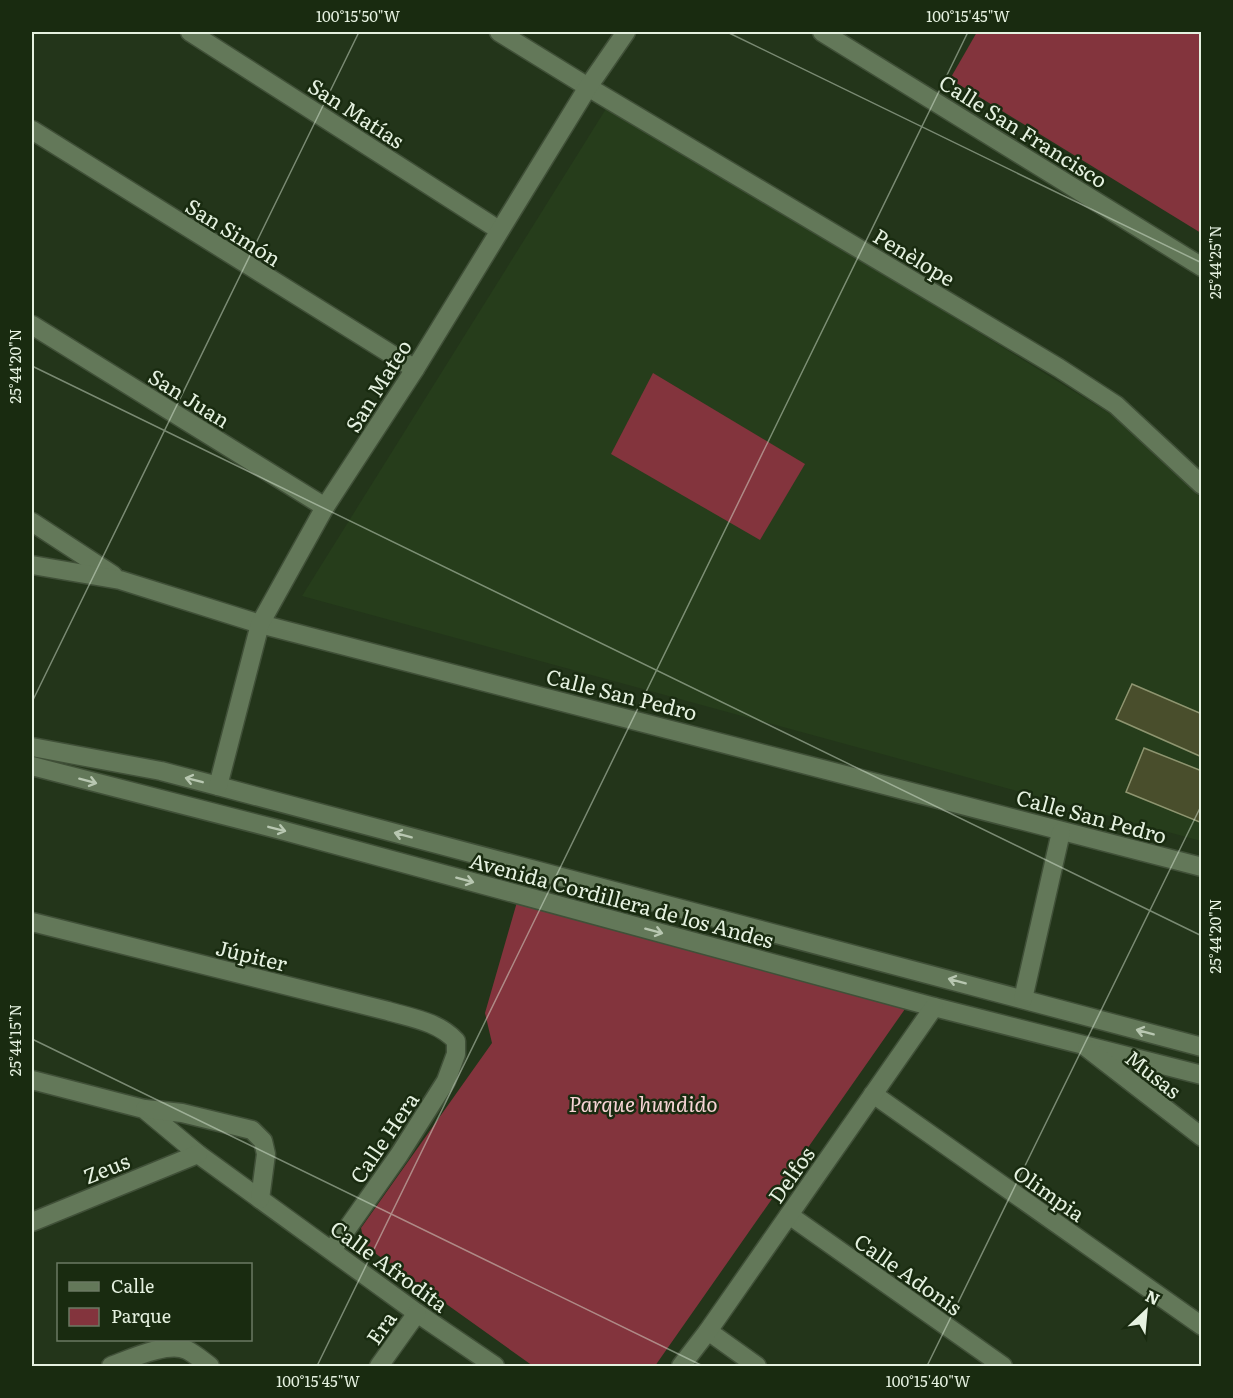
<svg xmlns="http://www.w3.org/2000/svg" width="1233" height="1398" viewBox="0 0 1233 1398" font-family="Literata,serif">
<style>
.built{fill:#263d1b}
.green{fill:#83343d}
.building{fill:#494e2c;stroke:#8e9570;stroke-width:1.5}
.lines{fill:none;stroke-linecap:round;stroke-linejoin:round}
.minor-casing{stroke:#405038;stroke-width:21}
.minor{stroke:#637859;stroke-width:18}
.oneway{stroke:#b8c7b1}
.ticks{fill:none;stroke:#e5f1e0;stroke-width:1.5;stroke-opacity:0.45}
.labels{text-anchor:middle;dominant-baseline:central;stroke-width:5;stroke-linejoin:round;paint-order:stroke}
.street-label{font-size:21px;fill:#e5f1e0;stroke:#192b10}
.park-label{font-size:21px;font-style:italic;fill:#f7d4d5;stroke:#192b10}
.neatline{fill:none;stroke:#e5f1e0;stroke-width:2}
.ticks-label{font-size:15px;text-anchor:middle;fill:#e5f1e0}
</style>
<rect width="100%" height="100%" fill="#23351a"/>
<!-- built -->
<polygon class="built" points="609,104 1125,423 1201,498 1201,841 302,596"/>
<!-- green -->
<g class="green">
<polygon points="977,32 1201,32 1201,233 950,79"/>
<polygon points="653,373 805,464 760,540 611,454"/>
<polygon points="517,902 891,998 905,1009 655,1366 533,1366 365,1246 361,1228 492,1043 485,1013"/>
</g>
<!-- building -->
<g class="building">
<polygon points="1132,684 1202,714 1202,757 1116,719"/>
<polygon points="1144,748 1202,771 1202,823 1126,792"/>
</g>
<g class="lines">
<defs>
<g id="minor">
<polyline points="190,32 499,230"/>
<polyline points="499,32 588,87 1059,368 1116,405 1202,485"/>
<polyline points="822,32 1202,267"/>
<polyline points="32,130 415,369"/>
<polyline points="32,325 325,507"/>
<polyline points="32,522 113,575"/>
<polyline points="32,565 120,580 260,624 1202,867"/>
<polyline points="32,747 161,771 218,786 1202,1047"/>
<polyline points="32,766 281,830 934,1007 1202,1075"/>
<polyline points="218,786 260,624 325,507 415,369 588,87 626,32"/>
<path d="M32,922L388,1011C412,1018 439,1022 456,1041V1054L446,1081L399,1155L332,1250"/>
<polyline points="1023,999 1061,832"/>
<polyline points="1087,1048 1202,1137"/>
<polyline points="32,1080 144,1109 198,1154 417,1313 495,1366"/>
<polyline points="873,1094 1202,1326"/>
<polyline points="145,1109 182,1113 252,1130 263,1141 266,1154 260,1199"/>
<polyline points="789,1215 1003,1366"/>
<polyline points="32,1222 198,1154"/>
<polyline points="708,1331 757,1366"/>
<path d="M111,1366C130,1359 168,1341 187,1350C195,1354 203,1361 210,1366"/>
<polyline points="379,1366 417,1313"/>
<polyline points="681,1366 708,1331 934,1007"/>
</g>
</defs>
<!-- minor casing -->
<use href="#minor" class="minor-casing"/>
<!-- minor -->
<use href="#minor" class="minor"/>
</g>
<!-- one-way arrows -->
<defs><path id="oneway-shaft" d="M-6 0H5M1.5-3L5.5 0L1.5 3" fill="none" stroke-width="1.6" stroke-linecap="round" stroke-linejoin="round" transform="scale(1.5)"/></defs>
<g class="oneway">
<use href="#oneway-shaft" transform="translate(194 780) rotate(-166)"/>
<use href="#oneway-shaft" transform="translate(88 781) rotate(15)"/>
<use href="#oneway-shaft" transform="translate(277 829) rotate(14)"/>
<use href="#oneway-shaft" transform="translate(403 835) rotate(-165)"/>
<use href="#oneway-shaft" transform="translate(465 880) rotate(15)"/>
<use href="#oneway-shaft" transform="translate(654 931) rotate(15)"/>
<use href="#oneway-shaft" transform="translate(957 981) rotate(-165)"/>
<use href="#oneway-shaft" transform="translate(1145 1032) rotate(-165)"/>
</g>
<!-- ticks -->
<path class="ticks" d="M727,32L1202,263M32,366L1202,936M32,702L359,32M32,1039L703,1366M317,1366L968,32M927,1366L1202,804"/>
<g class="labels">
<!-- street labels -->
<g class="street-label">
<text transform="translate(357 112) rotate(33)">San Matías</text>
<text transform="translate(1024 130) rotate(32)">Calle San Francisco</text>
<text transform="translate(234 231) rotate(32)">San Simón</text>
<text transform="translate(915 256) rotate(31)">Penèlope</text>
<text transform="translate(377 385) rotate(-58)">San Mateo</text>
<text transform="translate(190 397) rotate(32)">San Juan</text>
<text transform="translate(622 693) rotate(14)">Calle San Pedro</text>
<text transform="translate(1092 815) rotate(15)">Calle San Pedro</text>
<text transform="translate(622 899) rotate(15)">Avenida Cordillera de los Andes</text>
<text transform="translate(252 954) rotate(14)">Júpiter</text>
<text transform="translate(1154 1073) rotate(38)">Musas</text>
<text transform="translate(383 1137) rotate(-56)">Calle Hera</text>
<text transform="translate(106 1167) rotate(-22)">Zeus</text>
<text transform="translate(790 1174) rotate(-55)">Delfos</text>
<text transform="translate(1050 1192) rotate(35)">Olimpia</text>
<text transform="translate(390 1265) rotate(36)">Calle Afrodita</text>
<text transform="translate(909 1273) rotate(35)">Calle Adonis</text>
<text transform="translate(380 1327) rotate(-55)">Era</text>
</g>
<!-- park labels -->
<g class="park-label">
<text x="643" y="1102">Parque hundido</text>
</g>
</g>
<!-- border -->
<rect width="1233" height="1398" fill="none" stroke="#192b10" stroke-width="66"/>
<!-- legend -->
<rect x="57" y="1263" width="195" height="78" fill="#192b10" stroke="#6b7a63" stroke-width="1.5"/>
<rect x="69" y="1282" width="30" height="9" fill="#637859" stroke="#6b7a63" stroke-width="1.5"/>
<text x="111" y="1293" font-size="18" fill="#e5f1e0">Calle</text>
<rect x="69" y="1308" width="30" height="18" fill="#83343d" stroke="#6b7a63" stroke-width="1.5"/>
<text x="111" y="1323" font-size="18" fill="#e5f1e0">Parque</text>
<!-- north arrow -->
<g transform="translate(1146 1311) rotate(26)" stroke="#192b10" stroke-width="4.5" paint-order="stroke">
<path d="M0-4.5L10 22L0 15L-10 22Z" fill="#e5f1e0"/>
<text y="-9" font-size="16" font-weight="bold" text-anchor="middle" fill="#e5f1e0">N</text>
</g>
<rect x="33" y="33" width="1167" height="1332" class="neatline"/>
<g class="ticks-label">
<text x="358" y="22">100°15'50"W</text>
<text x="968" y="22">100°15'45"W</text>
<text transform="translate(1216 262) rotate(-90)" y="5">25°44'25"N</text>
<text transform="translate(16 366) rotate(-90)" y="5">25°44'20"N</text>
<text transform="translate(1216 936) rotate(-90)" y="5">25°44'20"N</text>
<text transform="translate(16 1040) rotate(-90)" y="5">25°44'15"N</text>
<text x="318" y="1387">100°15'45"W</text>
<text x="928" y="1387">100°15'40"W</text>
</g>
</svg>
